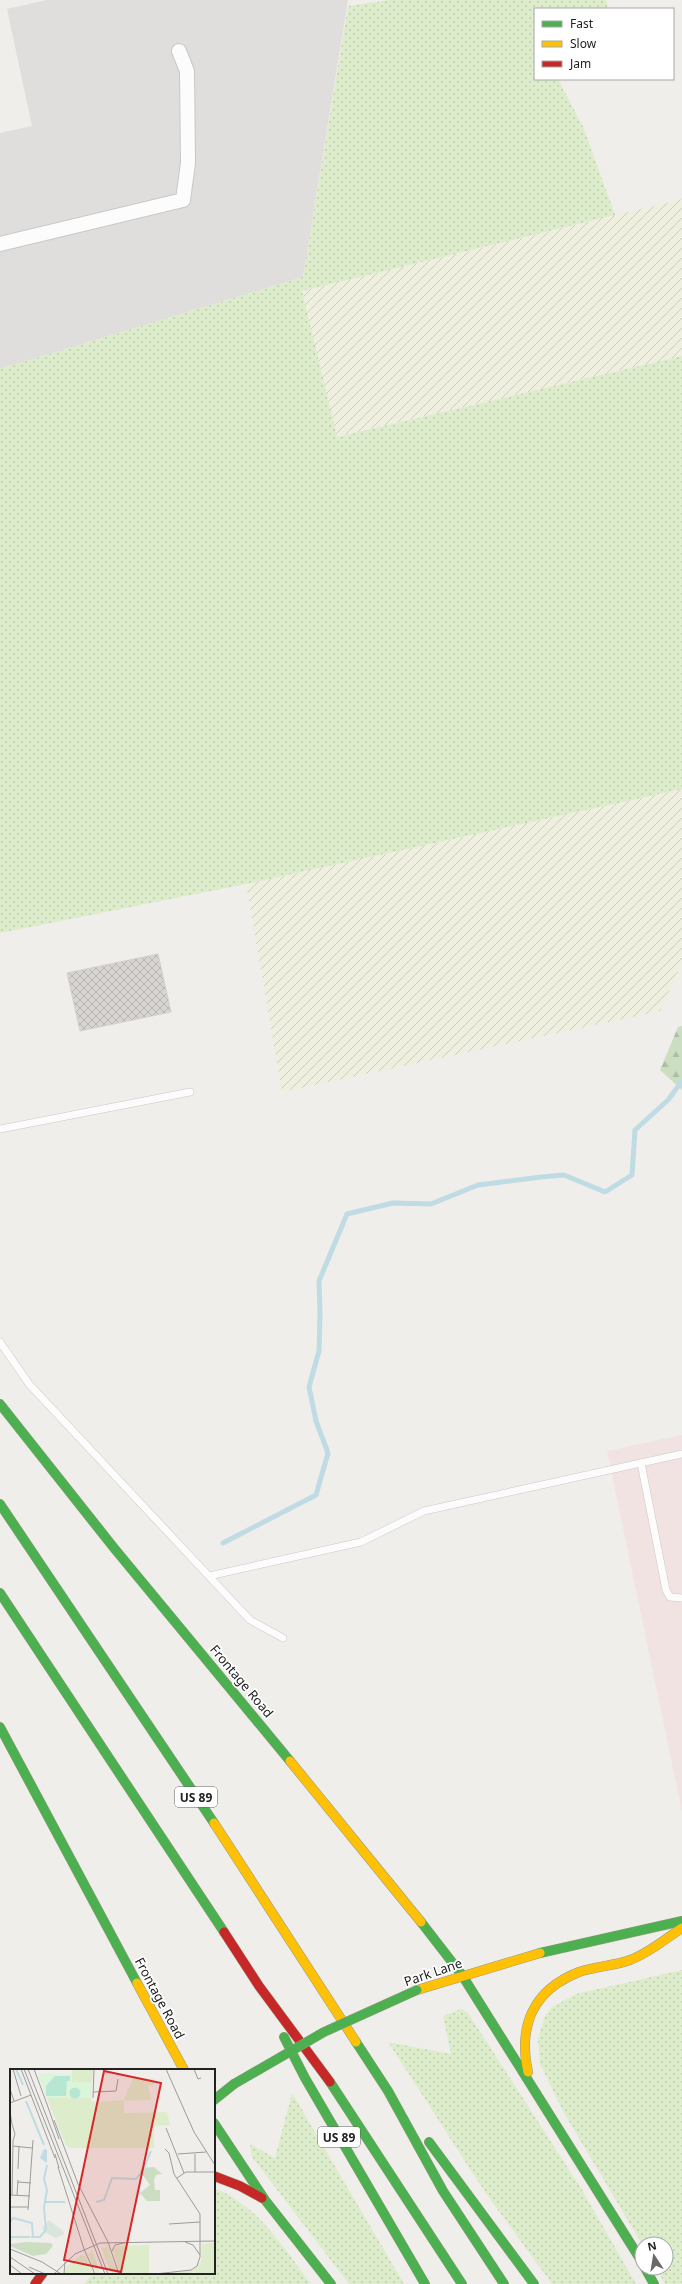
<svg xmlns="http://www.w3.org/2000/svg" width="682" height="2284" viewBox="0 0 682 2284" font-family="'Noto Sans',sans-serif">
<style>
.residential{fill:#dfdedc}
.commercial{fill:#f1e3e1}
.farmland{fill:url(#farmland-furrows)}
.grass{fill:url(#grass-dots)}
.forest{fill:url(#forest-firs)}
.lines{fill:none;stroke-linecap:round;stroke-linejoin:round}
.stream{stroke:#bfdbe3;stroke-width:5}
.building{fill:url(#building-cross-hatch);stroke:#d3d0cc}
.lane-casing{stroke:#c9c8c7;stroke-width:8}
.street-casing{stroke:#c9c8c7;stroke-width:16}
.fast-casing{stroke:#999a82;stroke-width:10}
.slow-casing{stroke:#999a82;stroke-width:10}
.jam-casing{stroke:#999a82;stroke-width:10}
.lane{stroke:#fdfcfc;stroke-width:7}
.street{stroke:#fdfcfc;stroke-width:14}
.fast{stroke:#4caf50;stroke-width:9}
.slow{stroke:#ffc107;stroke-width:9}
.jam{stroke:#c62828;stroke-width:9}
.fast-bridge-casing{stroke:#999a82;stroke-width:10;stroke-linecap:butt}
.fast-bridge{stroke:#4caf50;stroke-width:9}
.labels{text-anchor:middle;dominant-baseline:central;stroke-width:3.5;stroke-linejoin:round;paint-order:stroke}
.shield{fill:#fff;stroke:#646464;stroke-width:1}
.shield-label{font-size:12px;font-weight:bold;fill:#222}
.street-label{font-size:13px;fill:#222;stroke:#fff}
.inset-river{fill:none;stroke:#bfdbe3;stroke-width:2}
.inset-road{fill:none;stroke:#9e9c9b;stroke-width:1}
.view{fill:#d62828;fill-opacity:0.15;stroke:#d62828;stroke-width:2}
.inset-edge{fill:none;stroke:#222;stroke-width:2}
</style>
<defs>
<pattern id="farmland-furrows" width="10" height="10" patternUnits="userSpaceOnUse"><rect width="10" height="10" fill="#efefdf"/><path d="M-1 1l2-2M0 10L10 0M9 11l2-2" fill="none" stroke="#cdcdbf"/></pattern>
<pattern id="grass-dots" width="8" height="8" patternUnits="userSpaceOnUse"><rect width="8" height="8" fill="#ddeccb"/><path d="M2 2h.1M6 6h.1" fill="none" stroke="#bdcaae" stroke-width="1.8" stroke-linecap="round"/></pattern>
<pattern id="forest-firs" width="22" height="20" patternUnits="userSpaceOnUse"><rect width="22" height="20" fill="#cbdec1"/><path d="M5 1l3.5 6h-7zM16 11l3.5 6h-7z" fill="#aebea6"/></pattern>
<pattern id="building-cross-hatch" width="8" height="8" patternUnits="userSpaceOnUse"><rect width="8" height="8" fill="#d7d4d2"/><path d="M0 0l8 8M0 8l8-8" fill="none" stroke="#b8b6b4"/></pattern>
</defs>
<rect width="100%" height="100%" fill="#f0eeeb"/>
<!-- residential -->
<polygon class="residential" points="47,0 348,0 303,277 0,369 0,133 32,126 7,9"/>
<!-- commercial -->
<polygon class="commercial" points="682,1435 682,1812 607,1451"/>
<!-- farmland -->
<g class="farmland">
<polygon points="682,199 682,356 336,437 302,291"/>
<polygon points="682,789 682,963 660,1011 282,1092 246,884"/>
</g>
<!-- grass -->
<g class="grass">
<polygon points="390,0 606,0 608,9 535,9 535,79 558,79 584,129 615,215 302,291 337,437 682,356 682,789 246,884 0,933 0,369 303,277 348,6"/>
<polygon points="682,1970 682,2284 665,2284 656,2268 666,2268 666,2244 642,2244 564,2113 540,2064 538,2039 544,2018 551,2008 576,1994"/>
<polygon points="461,2009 468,2013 582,2190 636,2284 552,2284 485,2192 388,2042 451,2054 443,2016"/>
<polygon points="292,2093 404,2284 349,2284 252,2157 250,2144 275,2158"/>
<path d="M214,2188C259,2206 283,2247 311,2284H84L93,2273H214Z"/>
</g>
<!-- forest -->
<polygon class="forest" points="682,1026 682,1090 660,1070 678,1027"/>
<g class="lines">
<!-- stream -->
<polyline class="stream" points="223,1543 316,1495 328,1453 316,1421 309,1387 319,1351 320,1315 319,1281 347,1214 393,1203 431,1204 478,1185 541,1177 564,1175 605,1192 632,1175 635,1130 668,1100 682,1081"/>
</g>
<!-- building -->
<polygon class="building" points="158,954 171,1012 80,1031 67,973"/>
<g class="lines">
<defs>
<g id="lane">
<polyline points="0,1129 190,1092"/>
<polyline points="0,1342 29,1384 250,1620 283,1638"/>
<polyline points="641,1463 666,1590 670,1597 682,1598"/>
<polyline points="209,1576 361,1542 424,1511 682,1454"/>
</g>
<polyline id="street" points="0,244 183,200 188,163 187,71 179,51"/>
<g id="fast">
<polyline points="0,1404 114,1548 290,1761"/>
<polyline points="0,1504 214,1823"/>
<polyline points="0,1593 224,1932"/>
<polyline points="0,1727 137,1983"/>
<polyline points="421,1922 462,1975"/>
<polyline points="540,1953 682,1921"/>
<polyline points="462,1975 642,2262"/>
<polyline points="284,2037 305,2078 425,2284"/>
<polyline points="356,2042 388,2091 443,2191 504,2284"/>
<polyline points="330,2082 462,2284"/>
<polyline points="214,2100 234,2084"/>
<polyline points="214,2123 265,2200 331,2284"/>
<polyline points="429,2142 534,2284"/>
<polyline points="645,2268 654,2284"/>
</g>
<g id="slow">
<polyline points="290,1761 421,1922"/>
<polyline points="214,1823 356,2042"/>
<polyline points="137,1983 184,2070"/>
<polyline points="417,1990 540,1953"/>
<path d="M528,2072C518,2026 533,1990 579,1972C596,1966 614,1966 630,1960C649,1953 665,1939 682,1928"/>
</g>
<g id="jam">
<polyline points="224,1932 259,1986 330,2082"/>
<polyline points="214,2176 240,2186 262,2198"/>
<polyline points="35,2284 43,2273"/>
</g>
</defs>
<!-- lane casing -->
<use href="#lane" class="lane-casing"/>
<!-- street casing -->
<use href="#street" class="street-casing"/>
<!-- fast casing -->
<use href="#fast" class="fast-casing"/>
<!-- slow casing -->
<use href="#slow" class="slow-casing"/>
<!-- jam casing -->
<use href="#jam" class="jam-casing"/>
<!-- lane -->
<use href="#lane" class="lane"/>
<!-- street -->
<use href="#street" class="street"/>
<!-- fast -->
<use href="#fast" class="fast"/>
<!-- slow -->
<use href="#slow" class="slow"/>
<!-- jam -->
<use href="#jam" class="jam"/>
<defs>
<polyline id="fast-bridge" points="234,2084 324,2032 417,1990"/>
</defs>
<!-- fast-bridge casing -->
<use href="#fast-bridge" class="fast-bridge-casing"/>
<!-- fast-bridge -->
<use href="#fast-bridge" class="fast-bridge"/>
</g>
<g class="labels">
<!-- shield labels -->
<g class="shield">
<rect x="175" y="1787" width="42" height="20" rx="3"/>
<rect x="318" y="2127" width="42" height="20" rx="3"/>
</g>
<g class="shield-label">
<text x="196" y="1797">US 89</text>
<text x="339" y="2137">US 89</text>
</g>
<!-- street labels -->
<g class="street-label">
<text transform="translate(242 1681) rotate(50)">Frontage Road</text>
<text transform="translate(433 1972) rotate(-19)">Park Lane</text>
<text transform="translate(160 1998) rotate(62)">Frontage Road</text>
</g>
</g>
<!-- overview -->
<g transform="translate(10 2069)">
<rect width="205" height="205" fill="#f0eeeb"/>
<path d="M62,0H83L82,14L62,13ZM123,9L144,10V16H138L141,31L114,32V44L157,43L160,56L144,57V79H60L56,76L37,29H81V32L86,33L114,31ZM205,174V205H186V202L180,205H149L183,201L191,193L192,175ZM96,176H97L108,205H102L96,192L91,178L95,179ZM139,176V205H110L103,182L107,177ZM82,180L90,205H87L77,184L79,185ZM71,186L75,187L84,205H55L56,198Z" fill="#ddeccb"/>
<path d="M144,98L152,105L146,106L144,111L145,121H150V132H137L130,124L140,116L130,102L132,99ZM17,173L41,174L43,177L36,185L23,187L0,177V175Z" fill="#cbdec1"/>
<path d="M39,151L53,162L54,165L46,169L34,163L32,159Z" fill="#d9e6de"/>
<path d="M28,4L62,5V13L82,14L81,29H37Z" fill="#daf5da"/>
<path d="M45,7H60V12H57L56,27H36V17ZM59.5 24a5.5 5.5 0 1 1 11 0a5.5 5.5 0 1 1-11 0Z" fill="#b7e6d2"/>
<path d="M34,80L37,81V94L30,89Z" fill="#bfdbe3"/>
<path class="inset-river" d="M6,0L13,16M16,32L34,76M35,133H55M86,133L94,131L102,109L126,110L133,102L141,82M0,153L3,149L22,154L23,168M0,168H20M21,168H30L36,161L34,138L37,121L34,110L37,96"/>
<path class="inset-road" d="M3,0L11,27M11,0L45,89M14,0L95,205M18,0L98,205M24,0L38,38M156,0L184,63L205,96M184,0L188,10L191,9M0,20L4,32M83,23L106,22L108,10M83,29L84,0M0,34L21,26M38,38L49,70M0,43L2,55M44,51L68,115L98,173M156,59L174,104M3,77L22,79M45,85L49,99M168,85L196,83M48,98L74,180M8,100L9,77M185,103V85M167,109L176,103H205M8,113L21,114M0,126L20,127M2,126L3,72L5,65L2,55M7,126L8,111M0,138H18M18,141L23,71M159,155L190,153M98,173L109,205M175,173L183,176L190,186M0,180L32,193L51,205M74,180L85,205M102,182L105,176L118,173M0,188L25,205M0,196L12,205M19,198L35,205M44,205L65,185L90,174L205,172M54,205L55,193M145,205L181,201L187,197L190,188V145L164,105L159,84L155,80"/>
<path class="view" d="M94,2L151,14L111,203L54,191Z"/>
<rect width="205" height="205" class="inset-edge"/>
</g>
<!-- legend -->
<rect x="534" y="8" width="140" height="72" fill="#ffffff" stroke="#a7a7a7"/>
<rect x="542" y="21" width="20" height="6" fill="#4caf50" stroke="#a7a7a7"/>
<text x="570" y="28" font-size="12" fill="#222222">Fast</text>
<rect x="542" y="41" width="20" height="6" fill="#ffc107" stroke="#a7a7a7"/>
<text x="570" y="48" font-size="12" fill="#222222">Slow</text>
<rect x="542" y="61" width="20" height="6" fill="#c62828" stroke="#a7a7a7"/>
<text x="570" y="68" font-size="12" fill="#222222">Jam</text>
<!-- north arrow -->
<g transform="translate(654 2256) rotate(348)"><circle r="19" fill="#ffffff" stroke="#a7a7a7"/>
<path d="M0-3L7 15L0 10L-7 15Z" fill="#6a6968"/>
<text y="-6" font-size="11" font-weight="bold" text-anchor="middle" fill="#222222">N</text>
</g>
</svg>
